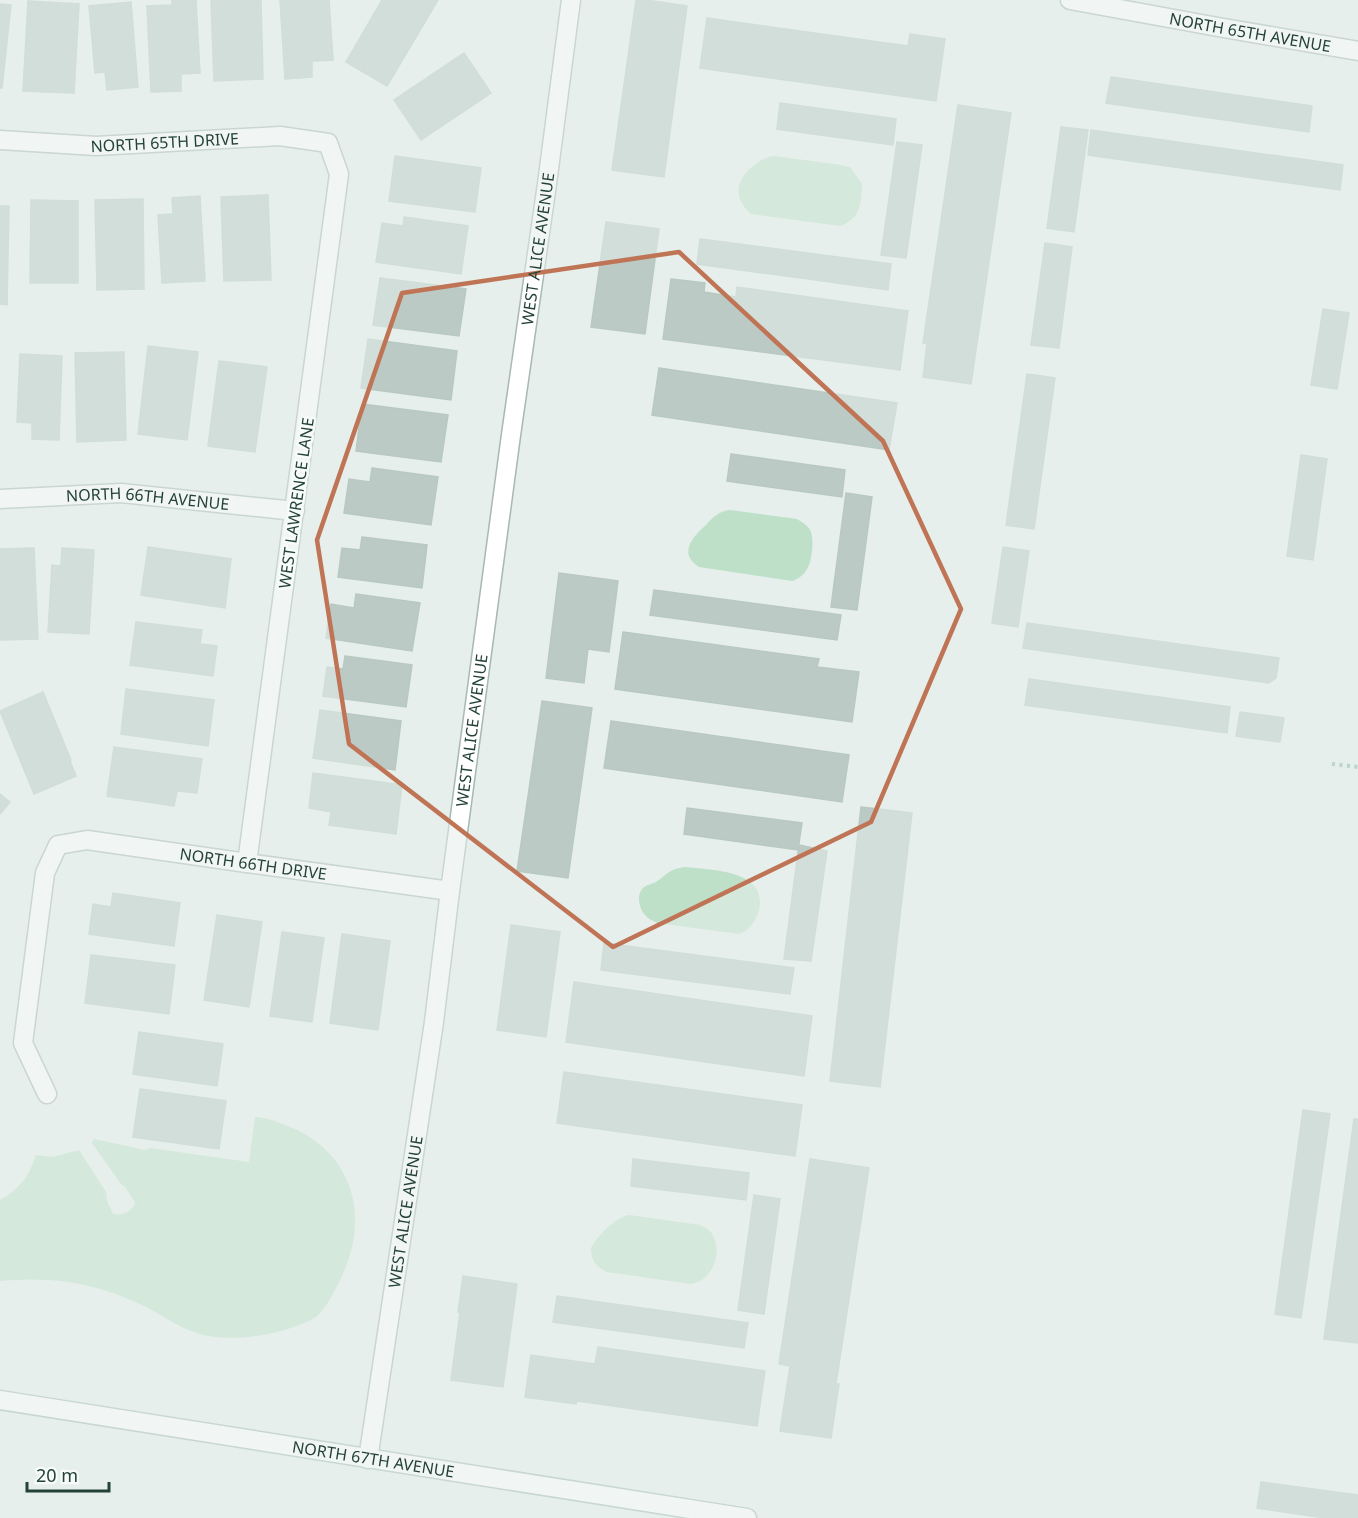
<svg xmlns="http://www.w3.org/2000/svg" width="1358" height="1518" viewBox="0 0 1358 1518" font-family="'Noto Sans',sans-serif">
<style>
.green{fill:#bfe0c8}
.building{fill:#bbcac4;stroke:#b8c9c2;stroke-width:1.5}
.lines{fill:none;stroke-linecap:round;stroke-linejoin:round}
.minor-casing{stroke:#a8b8b2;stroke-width:21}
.secondary-casing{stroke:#a4bbb3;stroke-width:21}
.path{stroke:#86b3a5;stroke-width:4;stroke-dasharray:3 4.5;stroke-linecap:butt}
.minor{stroke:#fff;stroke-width:18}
.secondary{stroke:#fff;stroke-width:18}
.marked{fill:none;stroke:#c07456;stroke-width:4.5;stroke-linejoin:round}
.labels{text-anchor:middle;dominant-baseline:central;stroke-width:5;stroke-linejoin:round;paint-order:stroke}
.street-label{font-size:16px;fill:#24423a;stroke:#f7fbf9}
</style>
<rect width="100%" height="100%" fill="#e6efeb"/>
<!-- green -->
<g class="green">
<path d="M774,156L841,165L850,167L862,184C861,204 861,218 840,226L751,214C733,198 735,181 753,166C760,161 765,157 774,156Z"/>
<path d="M730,510L797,519C802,522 809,526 811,532C814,540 812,562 807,569C804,575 798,579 792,581L699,567C697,565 694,564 692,561C681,548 697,533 706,525C713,517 719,511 730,510Z"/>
<path d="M685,867C712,870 768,870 759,910C756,921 749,931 739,934L657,923C654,921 650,920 648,918C640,912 635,896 643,888C646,885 652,884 656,882C668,874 669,869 685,867Z"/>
<path d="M255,1117C268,1118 278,1122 290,1127C358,1155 371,1225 337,1286C332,1296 325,1309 317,1316C312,1320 302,1324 296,1326C268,1337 223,1343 194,1332C176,1326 162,1315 146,1307C132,1300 117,1294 103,1290C67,1279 37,1278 0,1281V1200C19,1190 30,1175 36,1155L53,1157L79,1150L106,1192L107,1201L113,1214C122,1216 134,1211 135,1202L125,1187L121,1184L92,1143L94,1139L145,1150L150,1148L249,1162Z"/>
<path d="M629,1215L700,1225C706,1228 712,1231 714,1238C722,1256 711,1281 691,1284L607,1272C596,1267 591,1260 591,1248C597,1236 616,1217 629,1215Z"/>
</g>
<!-- building -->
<g class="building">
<polygon points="172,0 196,0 200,73 181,74 181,91 151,92 147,6 172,5"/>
<polygon points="211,0 261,0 263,79 214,81"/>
<polygon points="280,0 329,0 333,60 312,61 312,77 285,79"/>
<polygon points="382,0 438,0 387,86 346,62"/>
<polygon points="636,0 646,0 687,6 664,177 612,170"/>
<polygon points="28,1 79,4 74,93 23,91"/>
<polygon points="131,2 138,87 107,90 105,72 95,73 89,6"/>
<polygon points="0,4 11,5 2,88 0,88"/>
<polygon points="707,18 908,46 910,34 945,39 936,101 700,68"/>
<polygon points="464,53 491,93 421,140 394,100"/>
<polygon points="1111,77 1312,106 1309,132 1106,103"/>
<polygon points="780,103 896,119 893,145 777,129"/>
<polygon points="958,105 1011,113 971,384 923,377 927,344 923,343"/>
<polygon points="1061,127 1088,130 1074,232 1047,228"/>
<polygon points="1091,130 1343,165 1340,190 1088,155"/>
<polygon points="897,142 922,145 906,258 881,255"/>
<polygon points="395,156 481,168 475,212 389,201"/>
<polygon points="268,195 271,280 224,281 221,197"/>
<polygon points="200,196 205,281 162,283 158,215 173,214 172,198"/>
<polygon points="143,199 144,289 97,290 95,200"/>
<polygon points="31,200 78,201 78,283 30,283"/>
<polygon points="0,206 9,206 7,305 0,304"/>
<polygon points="404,217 468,226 461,274 376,262 382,223 403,226"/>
<polygon points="606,222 659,229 645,334 591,327"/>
<polygon points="700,239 891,264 888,290 697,264"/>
<polygon points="1045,243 1072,247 1059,348 1031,345"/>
<polygon points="380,278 466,289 459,336 373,325"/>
<polygon points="671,279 705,283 704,292 736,297 737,287 908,311 900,370 663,339"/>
<polygon points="1323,309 1349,313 1337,389 1311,385"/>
<polygon points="368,339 457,351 451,400 361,388"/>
<polygon points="148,346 198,352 187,440 138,434"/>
<polygon points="124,352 126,440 77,442 75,353"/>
<polygon points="20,354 62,356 59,440 32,439 32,423 17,422"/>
<polygon points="219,361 267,367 255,452 208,446"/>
<polygon points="659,368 897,403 889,450 652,415"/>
<polygon points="1027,374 1055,378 1034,529 1006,525"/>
<polygon points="362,404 448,415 441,462 356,451"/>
<polygon points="731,454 845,470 842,497 727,481"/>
<polygon points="1301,455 1327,459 1313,560 1287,556"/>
<polygon points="372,468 438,477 431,525 344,513 349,479 370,482"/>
<polygon points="846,493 872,497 857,610 831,607"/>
<polygon points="362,537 427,545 422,588 338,577 342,548 360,550"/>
<polygon points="148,547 231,559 225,608 141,595"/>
<polygon points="1003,547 1029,551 1018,627 992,623"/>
<polygon points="34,548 38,639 0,640 0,549"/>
<polygon points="62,548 94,550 89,634 48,632 52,565 61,566"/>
<polygon points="559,573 618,581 609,652 588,649 584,683 546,678"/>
<polygon points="654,590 841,615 837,640 650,615"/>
<polygon points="356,594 420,603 412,651 326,638 331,604 354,608"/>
<polygon points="136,622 202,630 200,644 217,646 213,676 130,665"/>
<polygon points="1027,623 1279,658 1276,678 1269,683 1023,648"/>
<polygon points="623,632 819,659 817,667 859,672 852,722 615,689"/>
<polygon points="345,656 412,665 406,707 323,696 327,667 343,669"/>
<polygon points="1029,679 1230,707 1227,733 1025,705"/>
<polygon points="126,689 214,700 208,746 121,734"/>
<polygon points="43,692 71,760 70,761 76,776 34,794 0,711"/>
<polygon points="542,701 592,708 568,878 517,871"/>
<polygon points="320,710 401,721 395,770 313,758"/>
<polygon points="1240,712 1284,718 1280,742 1236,736"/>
<polygon points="611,721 849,755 842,802 604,768"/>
<polygon points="114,747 202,759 197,793 177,791 174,806 107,796"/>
<polygon points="313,773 402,785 396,834 329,825 331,812 309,808"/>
<polygon points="0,794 10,802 0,814"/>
<polygon points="861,807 912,813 880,1087 830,1081"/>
<polygon points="687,808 802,823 798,850 684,834"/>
<polygon points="799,845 827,851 811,961 784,959"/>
<polygon points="113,893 180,903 174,946 89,934 93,904 111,907"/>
<polygon points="217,915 262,922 249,1007 204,1000"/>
<polygon points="511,925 560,932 546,1037 497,1030"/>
<polygon points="282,932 324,938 312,1022 270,1016"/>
<polygon points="342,934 390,941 378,1030 330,1023"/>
<polygon points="604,943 794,968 790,994 601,970"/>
<polygon points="91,955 175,965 169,1014 85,1003"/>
<polygon points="574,982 812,1016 804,1076 566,1042"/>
<polygon points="139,1032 223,1044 217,1086 133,1074"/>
<polygon points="564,1072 802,1105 795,1156 557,1123"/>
<polygon points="140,1089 226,1101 219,1149 133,1137"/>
<polygon points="1303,1110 1330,1114 1301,1318 1275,1314"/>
<polygon points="1354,1119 1358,1119 1358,1343 1324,1339"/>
<polygon points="633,1159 749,1173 746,1200 631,1186"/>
<polygon points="810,1159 869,1168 836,1384 839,1384 831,1438 780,1431 790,1366 779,1364"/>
<polygon points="754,1195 780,1199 764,1314 738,1310"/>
<polygon points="463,1276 517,1284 503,1387 451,1380 460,1312 458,1312"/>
<polygon points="557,1296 748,1323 744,1348 553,1322"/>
<polygon points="598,1347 765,1371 757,1426 577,1401 576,1404 525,1397 531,1355 595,1364"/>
<polygon points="1261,1482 1358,1495 1358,1518 1325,1518 1257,1508"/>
</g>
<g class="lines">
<defs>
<g id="minor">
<path id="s1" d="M1070,0L1218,27L1358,51"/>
<path id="s2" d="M0,140L96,146L280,136L328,143L339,174L247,863"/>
<path id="s3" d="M0,499L121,493L295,511"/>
<path id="s4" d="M47,1094L23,1043L45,873L58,845L87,840L247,863L450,891"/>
<path id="s5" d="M368,1459L434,1022L450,891L511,435L547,184L571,0"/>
</g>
<g id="secondary">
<path id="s6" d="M0,1400L747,1518"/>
</g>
</defs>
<!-- minor casing -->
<use href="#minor" class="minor-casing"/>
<!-- secondary casing -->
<use href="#secondary" class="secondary-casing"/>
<!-- path -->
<polyline class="path" points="1332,764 1358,767"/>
<!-- minor -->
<use href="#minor" class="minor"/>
<!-- secondary -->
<use href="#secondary" class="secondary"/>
</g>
<!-- marked area -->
<path d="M0 0H1358V1518H0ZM679,252L883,441L961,609L871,822L613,947L349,744L317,540L402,293Z" fill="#e6efeb" fill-opacity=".55" fill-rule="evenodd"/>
<path class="marked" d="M679,252L883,441L961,609L871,822L613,947L349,744L317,540L402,293Z"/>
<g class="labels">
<!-- street labels -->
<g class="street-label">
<text stroke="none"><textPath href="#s1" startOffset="183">NORTH 65TH AVENUE</textPath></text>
<text stroke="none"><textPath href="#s2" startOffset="165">NORTH 65TH DRIVE</textPath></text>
<text stroke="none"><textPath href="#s5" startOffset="1222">WEST ALICE AVENUE</textPath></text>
<text stroke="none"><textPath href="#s3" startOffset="148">NORTH 66TH AVENUE</textPath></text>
<text transform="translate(296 503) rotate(-82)">WEST LAWRENCE LANE</text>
<text stroke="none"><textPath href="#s5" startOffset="736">WEST ALICE AVENUE</textPath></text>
<text stroke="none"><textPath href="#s4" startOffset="456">NORTH 66TH DRIVE</textPath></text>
<text stroke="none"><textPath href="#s5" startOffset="250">WEST ALICE AVENUE</textPath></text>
<text stroke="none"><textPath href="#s6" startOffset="378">NORTH 67TH AVENUE</textPath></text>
</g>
</g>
<!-- scale -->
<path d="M27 1482v9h82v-9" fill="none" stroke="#24423a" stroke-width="3"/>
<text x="36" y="1482" font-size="18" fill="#24423a" stroke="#f7fbf9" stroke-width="4.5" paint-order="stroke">20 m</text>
</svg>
